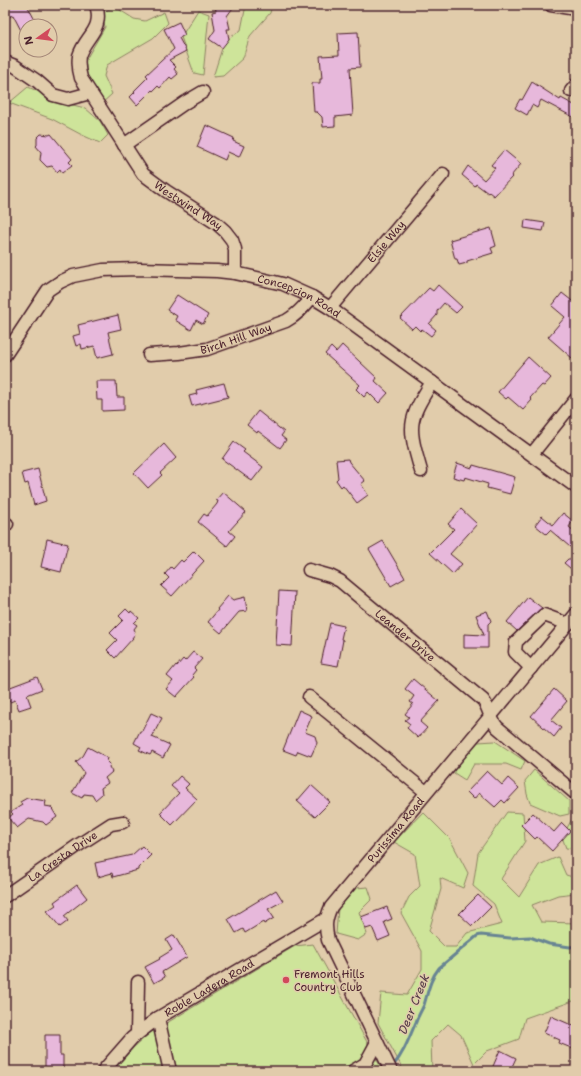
<svg xmlns="http://www.w3.org/2000/svg" width="581" height="1076" viewBox="0 0 581 1076" font-family="'Shantell Sans',sans-serif">
<style>
.green{fill:#cee49a;stroke:#8c8262}
.lines{fill:none;stroke-linecap:round;stroke-linejoin:round}
.stream{stroke:#678493;stroke-width:3}
.building{fill:#e7b8db;stroke:#4a1f2b}
.minor-casing{stroke:#4a1f2b;stroke-width:15}
.minor{stroke:#e1ccab;stroke-width:12}
.poi-dot{fill:#d1495b;stroke:#e1ccab;stroke-width:1.5}
.labels{text-anchor:middle;dominant-baseline:central;stroke-width:3;stroke-linejoin:round;paint-order:stroke}
.street-label{font-size:11px;fill:#4a1f2b;stroke:#e1ccab}
.poi-label{font-size:11px;fill:#4a1f2b;stroke:#e1ccab;text-anchor:start}
.water-label{font-size:12px;font-style:italic;fill:#513845;stroke:#e1ccab}
</style>
<rect width="100%" height="100%" fill="#e1ccab"/>
<filter id="ink" filterUnits="userSpaceOnUse"><feTurbulence type="fractalNoise" baseFrequency=".025" numOctaves="2"/><feDisplacementMap in="SourceGraphic" scale="8" xChannelSelector="R" yChannelSelector="G"/><feConvolveMatrix kernelMatrix="1 2 1 2 8 2 1 2 1" color-interpolation-filters="sRGB"/></filter>
<g filter="url(#ink)">
<!-- green -->
<g class="green">
<polygon points="250,5 272,5 270,13 250,36 243,58 223,76 213,77 224,42 241,30 245,10"/>
<polygon points="115,7 134,19 145,21 164,12 168,23 153,38 107,65 104,76 112,94 101,104 88,80 85,61 105,27 102,12"/>
<polygon points="198,10 209,14 203,75 194,73 181,37"/>
<polygon points="28,87 65,103 85,108 100,121 108,135 100,143 82,135 52,119 9,103"/>
<polygon points="495,741 525,761 521,770 506,764 474,764 465,780 454,773 453,765 478,742"/>
<polygon points="534,770 569,801 569,814 560,816 530,803 527,794 525,781"/>
<polygon points="423,812 450,839 468,873 463,888 440,878 441,889 429,931 445,947 456,947 467,933 502,924 494,904 473,886 478,853 507,812 523,813 525,841 501,879 519,897 539,865 558,857 566,875 576,878 576,893 558,895 532,905 541,922 576,923 576,1000 525,1018 519,1039 487,1051 474,1064 461,1035 448,1024 431,1041 432,1071 404,1071 378,1023 381,993 407,995 422,969 422,951 401,913 409,897 420,886 415,854 394,842"/>
<polygon points="576,817 576,849 566,848 562,837 572,819"/>
<polygon points="368,887 372,899 359,912 367,934 358,940 336,934 338,908 356,888"/>
<polygon points="313,944 383,1071 113,1071 134,1047 150,1033 295,946"/>
</g>
<g class="lines">
<!-- stream -->
<path class="stream" d="M393,1066C404,1053 409,1038 416,1022C418,1016 421,1011 424,1005C428,992 430,979 439,968L477,936L481,935L510,938L530,937L549,944L570,947L576,946"/>
</g>
<!-- building -->
<g class="building">
<polygon points="5,5 27,5 38,26 26,26 26,40 13,15 5,19"/>
<polygon points="215,5 235,5 227,16 230,29 227,29 229,39 222,48 209,39 215,30 212,12 216,11"/>
<polygon points="179,22 185,35 179,38 186,51 169,60 176,67 174,69 178,74 172,79 170,77 160,88 158,86 153,91 152,90 137,105 130,97 135,92 134,91 148,77 146,75 174,49 164,29"/>
<polygon points="358,32 360,67 350,68 353,115 335,117 335,126 323,127 322,117 317,112 314,112 312,83 320,83 320,79 322,79 320,56 339,55 338,33"/>
<polygon points="532,82 560,100 561,98 576,106 576,111 573,117 541,100 537,108 532,105 527,115 515,108 520,99 522,100"/>
<polygon points="206,125 234,138 233,141 244,146 239,157 228,152 225,160 197,147"/>
<polygon points="41,134 49,135 51,134 72,159 69,162 72,165 62,173 60,169 57,172 52,166 47,167 40,160 41,152 36,146 37,145 37,138"/>
<polygon points="504,150 521,164 511,176 512,177 494,196 489,192 488,193 476,184 475,186 462,175 468,166 484,180 495,168 491,165"/>
<polygon points="525,220 545,223 543,231 524,228"/>
<polygon points="491,228 496,246 491,248 493,253 467,261 467,263 459,265 457,259 455,259 450,240"/>
<polygon points="438,285 462,307 456,313 444,303 437,311 437,315 429,324 436,330 431,336 422,329 420,331 415,326 412,329 400,318 429,288 433,291"/>
<polygon points="562,293 576,304 576,353 572,358 548,337 565,317 552,306"/>
<polygon points="177,295 208,315 203,324 196,320 191,330 175,320 177,316 167,310"/>
<polygon points="118,315 121,329 108,332 113,354 97,358 94,346 82,349 81,344 76,346 73,336 80,334 78,325"/>
<polygon points="342,345 377,378 375,381 388,393 379,403 368,392 364,397 356,389 360,385 325,354 331,347 336,352"/>
<polygon points="528,357 551,378 544,386 542,385 530,398 532,400 523,410 508,397 506,399 498,392"/>
<polygon points="96,381 116,381 117,397 124,397 124,410 102,411 102,400 97,400"/>
<polygon points="224,383 228,397 192,406 189,396 197,394 196,390"/>
<polygon points="258,411 284,432 281,436 286,440 280,448 258,431 257,433 247,425"/>
<polygon points="234,442 245,450 243,452 263,467 252,481 222,459"/>
<polygon points="164,444 176,458 160,473 162,475 148,488 134,473"/>
<polygon points="348,459 349,462 365,481 361,484 368,495 357,503 343,485 341,487 336,480 338,478 336,460"/>
<polygon points="457,463 472,468 473,465 515,477 510,494 487,488 488,484 465,477 464,480 453,477"/>
<polygon points="38,469 46,501 34,505 28,483 25,484 22,473"/>
<polygon points="223,492 246,512 229,531 235,536 227,546 198,522 204,514 207,516 217,504 218,501 216,500"/>
<polygon points="461,509 477,524 450,554 462,564 453,574 430,553 454,529 448,524"/>
<polygon points="563,513 573,521 569,527 576,533 576,552 550,530 546,534 535,525 542,516 553,525"/>
<polygon points="47,539 68,544 61,572 41,567"/>
<polygon points="383,541 405,578 391,586 369,549"/>
<polygon points="194,551 204,561 172,596 161,586 169,578 165,574 171,567 173,569 181,560 183,562"/>
<polygon points="568,559 576,559 576,573 564,563"/>
<polygon points="279,591 295,592 292,646 276,645"/>
<polygon points="228,596 233,600 245,597 247,611 239,612 221,633 208,622 218,610 217,609"/>
<polygon points="528,597 542,608 517,631 507,622"/>
<polygon points="126,609 130,613 131,611 139,618 134,623 137,625 134,629 135,631 134,633 135,634 132,638 133,638 115,658 107,650 117,640 110,633 123,620 119,616"/>
<polygon points="487,611 491,621 488,624 488,648 464,648 464,634 484,635 476,615"/>
<polygon points="330,623 344,626 341,639 343,640 338,666 321,663"/>
<polygon points="193,652 202,659 194,668 196,670 192,675 194,677 176,697 166,689 173,681 167,676 176,665 177,666 183,659 185,661"/>
<polygon points="37,677 42,689 27,695 31,706 19,710 15,700 10,702 5,689"/>
<polygon points="413,679 439,701 420,722 427,728 418,738 407,728 410,724 405,720 409,717 405,714 413,704 410,702 414,696 405,689"/>
<polygon points="554,689 567,701 551,720 561,728 554,737 531,716"/>
<polygon points="299,710 312,716 305,732 315,736 317,743 311,756 298,751 296,755 283,750"/>
<polygon points="151,713 162,718 152,737 170,745 163,758 152,752 150,755 139,750 141,747 134,743 140,731 142,731"/>
<polygon points="88,747 108,758 107,761 110,764 109,767 112,772 105,778 108,783 101,788 102,794 95,800 92,795 84,794 82,798 72,793 84,773 76,762 83,756"/>
<polygon points="487,771 502,785 508,778 519,788 505,803 502,800 495,807 479,793 474,799 467,792"/>
<polygon points="180,776 189,784 185,788 197,799 172,825 160,813 179,793 171,786"/>
<polygon points="311,785 330,802 315,817 297,801"/>
<polygon points="27,798 46,801 45,806 51,807 57,817 46,825 43,822 29,819 17,828 8,818 13,814 11,812 22,805 20,802"/>
<polygon points="533,813 554,832 562,823 570,831 552,851 537,837 535,839 521,825"/>
<polygon points="142,846 151,855 138,868 138,870 113,877 112,873 98,877 95,863 132,855"/>
<polygon points="77,885 87,898 64,916 68,921 60,927 47,911 56,905 54,902"/>
<polygon points="276,890 283,901 268,909 274,918 264,924 263,922 245,933 243,929 236,933 228,919"/>
<polygon points="478,895 491,907 472,926 459,914"/>
<polygon points="387,907 392,919 384,922 390,936 378,941 372,927 366,929 361,917"/>
<polygon points="174,935 187,957 162,972 165,977 154,983 145,967 160,959 159,958 172,950 166,940"/>
<polygon points="551,1016 576,1027 576,1050 559,1043 560,1040 544,1033"/>
<polygon points="45,1035 60,1035 60,1055 63,1055 63,1070 45,1071"/>
<polygon points="500,1050 516,1058 510,1071 491,1071"/>
</g>
<g class="lines">
<defs>
<g id="minor">
<path id="s1" d="M96,5C104,30 85,36 79,56C78,63 79,71 81,78L143,174L166,191L216,223L225,231L232,240L235,249V273"/>
<polyline points="551,5 576,9"/>
<polyline points="5,62 15,66 37,81 53,95 68,99 90,93"/>
<polyline points="571,91 576,85"/>
<polyline points="124,145 186,102 203,92"/>
<path id="s2" d="M330,308L443,174"/>
<path id="s3" d="M5,355L48,290L60,282L73,276L103,270L139,269L217,271L235,273L283,284L312,297L330,308L576,487"/>
<path id="s4" d="M149,355L179,353L207,349L286,321C297,315 304,307 312,297"/>
<polyline points="532,454 576,399"/>
<path d="M421,471C408,426 407,422 432,382"/>
<polyline points="5,523 7,524"/>
<path id="s5" d="M309,570L330,576L340,581L483,700C489,708 490,719 497,727L576,794"/>
<polyline points="531,668 515,652 516,642 544,615 568,624"/>
<polyline points="309,697 426,792"/>
<path id="s6" d="M5,896L80,844L111,824L123,822"/>
<polyline points="158,1018 170,1071"/>
<polyline points="137,1034 138,982"/>
<path id="s7" d="M103,1071L132,1038L158,1018L326,919"/>
<polyline points="353,1071 365,1064 377,1042"/>
<path id="s8" d="M391,1071L328,940C325,927 325,920 331,907L576,614"/>
</g>
</defs>
<!-- minor casing -->
<use href="#minor" class="minor-casing"/>
<!-- minor -->
<use href="#minor" class="minor"/>
</g>
</g>
<!-- markers -->
<circle class="poi-dot" cx="286" cy="980" r="4"/>
<g class="labels">
<!-- street labels -->
<g class="street-label">
<text stroke="none"><textPath href="#s1" startOffset="248">Westwind Way</textPath></text>
<text stroke="none"><textPath href="#s2" startOffset="87">Elsie Way</textPath></text>
<text stroke="none"><textPath href="#s3" startOffset="338">Concepcion Road</textPath></text>
<text stroke="none"><textPath href="#s4" startOffset="89">Birch Hill Way</textPath></text>
<text stroke="none"><textPath href="#s5" startOffset="118">Leander Drive</textPath></text>
<text stroke="none"><textPath href="#s8" startOffset="280">Purissima Road</textPath></text>
<text stroke="none"><textPath href="#s6" startOffset="70">La Cresta Drive</textPath></text>
<text stroke="none"><textPath href="#s7" startOffset="136">Roble Ladera Road</textPath></text>
</g>
<!-- poi labels -->
<g class="poi-label">
<text x="294" y="974">Fremont Hills<tspan x="294" dy="13">Country Club</tspan></text>
</g>
<!-- water labels -->
<g class="water-label">
<text transform="translate(414 1004) rotate(-68)">Deer Creek</text>
</g>
</g>
<!-- margin -->
<rect width="581" height="1076" fill="none" stroke="#e1ccab" stroke-width="20"/>
<rect x="10" y="10" width="561" height="1056" fill="none" stroke="#4a1f2b" stroke-width="1.5" filter="url(#ink)"/>
<!-- north arrow -->
<g transform="translate(38 38) rotate(256)"><circle r="19" fill="#e1ccab" stroke="#a58778"/>
<path d="M0-3L7 15L0 10L-7 15Z" fill="#d1495b"/>
<text y="-6" font-size="11" font-weight="bold" text-anchor="middle" fill="#4a1f2b">N</text>
</g>
</svg>
